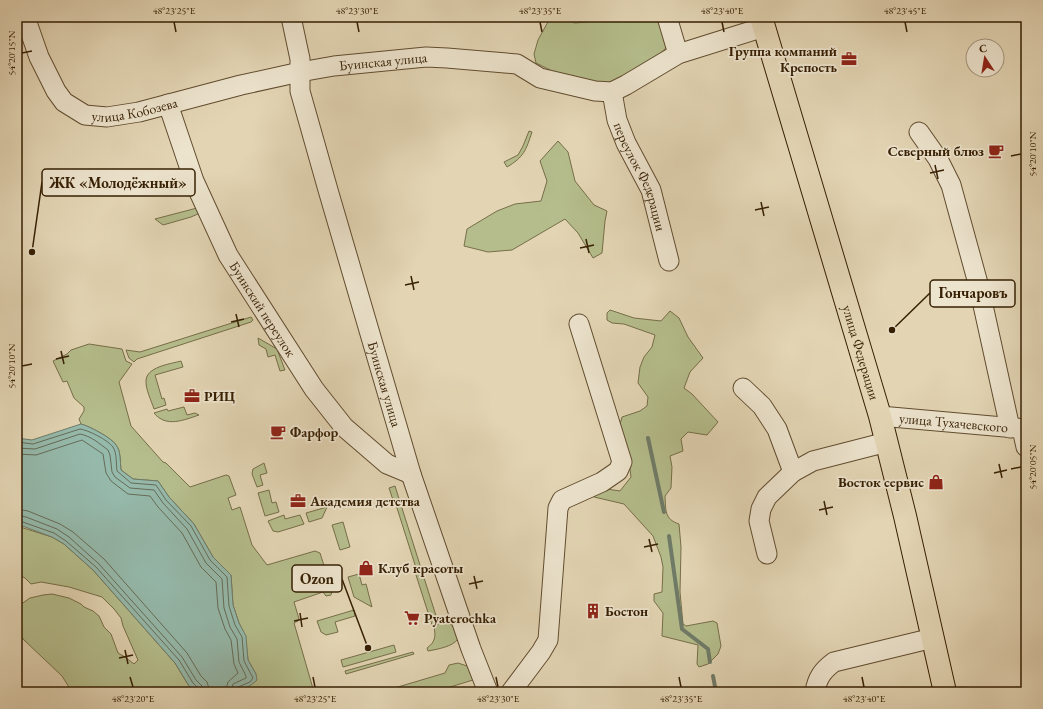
<svg xmlns="http://www.w3.org/2000/svg" width="1043" height="709" viewBox="0 0 1043 709" font-family="'EB Garamond',serif">
<style>
.green{fill:#b5bd8c;stroke:#766e48}
.water{fill:#95b9ab;stroke:#6f7b68}
.lines{fill:none;stroke-linecap:round;stroke-linejoin:round}
.shore{stroke:#666c57;stroke-width:1}
.stream{stroke:#6f7b68;stroke-width:4}
.minor-casing{stroke:#614c2f;stroke-width:21}
.major-casing{stroke:#361f03;stroke-width:24}
.minor{stroke:#ede4ce;stroke-width:19}
.major{stroke:#e3d5b4;stroke-width:22}
.ticks{fill:none;stroke:#361f03;stroke-width:1.5}
.labels{text-anchor:middle;dominant-baseline:central;stroke-width:3.5;stroke-linejoin:round;paint-order:stroke}
.poi-label{font-size:14px;font-weight:bold;fill:#361f03;stroke:#ede4ce;text-anchor:start}
.street-label{font-size:14px;fill:#361f03;stroke:#ede4ce}
.leader{fill:none;stroke:#361f03;stroke-width:1.5}
.callout-dot{fill:#361f03;stroke:#ede4ce;stroke-width:1.5}
.callout{fill:#ede4ce;stroke:#361f03;stroke-width:1.5}
.callout-label{font-size:15px;text-anchor:middle;font-weight:bold;fill:#361f03}
.neatline{fill:none;stroke:#361f03;stroke-width:1.5}
.ticks-label{font-size:10px;text-anchor:middle;fill:#361f03}
</style>
<rect width="100%" height="100%" fill="#e3d5b4"/>
<filter id="stains"><feTurbulence type="fractalNoise" baseFrequency=".005" numOctaves="4"/><feColorMatrix values="0 0 0 0 .2 0 0 0 0 .09 0 0 0 0 .02 0 0 0 .5 -.17"/></filter>
<radialGradient id="worn" r=".72"><stop offset=".6" stop-color="#630" stop-opacity="0"/><stop offset="1" stop-color="#630" stop-opacity=".3"/></radialGradient>
<!-- green -->
<g class="green">
<path d="M620,17H627L633,20L639,17H662L666,48C642,70 610,94 575,82C562,77 549,69 536,63L534,54L538,40L549,20L562,18L575,23L607,20Z"/>
<path d="M529,131L532,132C526,150 524,157 507,167L504,162L518,155L523,146Z"/>
<polygon points="558,141 568,152 575,181 594,205 607,211 605,221 602,253 593,258 578,233 565,219 512,250 488,252 464,246 467,229 497,211 515,204 541,201 547,181 540,161"/>
<polygon points="197,208 200,213 191,217 163,225 155,219"/>
<path d="M610,310L634,318L661,321L670,311L679,318L688,337L703,358L690,372L684,388L692,394L718,422L707,435L688,432L681,439L683,451L670,456L672,467L671,488L665,496C666,510 664,519 679,524L681,547L680,592L683,624L686,626L713,621L717,623L721,646L718,654L708,664L699,667L697,664L698,645L662,636L663,613L654,601V594L662,592L663,567L661,557L653,536L624,504L594,497L600,488L620,491L631,477L628,454L618,432L622,417L640,411L647,406L648,397L638,383L640,367L644,357L652,347L655,335L624,324L612,323L607,320V313Z"/>
<polygon points="251,317 253,320 251,322 137,359 134,362 129,358 126,350 140,352"/>
<polygon points="258,338 277,349 285,370 280,371 275,355 268,357 266,349 259,345"/>
<path d="M89,344L122,349L126,361L132,364L119,382L131,426L163,462L166,463L190,487L226,475L229,476L236,495L228,498L232,510L240,507L252,545L267,565L315,551L320,553L332,591L331,595L326,596L323,592L294,602L299,619L298,621L294,623L314,692H230L239,691L256,674L248,660L245,636L239,623L233,605L231,575L213,557L194,524L169,497L158,481L133,479L121,470C120,462 121,451 116,445C112,438 89,426 81,424L79,419L84,411V407L74,398L67,381L63,382L53,361L67,354L71,350Z"/>
<path d="M181,361L183,367L155,375L162,399L164,398L166,405L154,409C151,400 146,390 146,382C145,367 170,364 181,361Z"/>
<path d="M184,407L187,415L195,413L199,415C184,420 166,428 154,413L167,409L168,411Z"/>
<polygon points="264,463 267,473 260,475 263,485 257,487 252,474 253,469"/>
<polygon points="395,486 438,622 432,625 416,575 417,571 397,508 394,503 389,488"/>
<polygon points="269,490 272,503 276,502 279,512 265,516 258,493"/>
<polygon points="327,507 322,518 309,522 306,513"/>
<polygon points="284,515 285,519 300,515 304,524 278,532 273,531 268,521"/>
<polygon points="343,522 350,547 340,550 332,525"/>
<polygon points="17,526 52,537 64,544 93,570 175,663 189,686 196,692 72,692 62,676 24,640 17,630 17,607 30,598 43,595 52,594 69,598 81,604 84,607 93,611 99,616 104,627 111,634 118,653 125,657 134,664 138,660 123,626 121,618 114,609 102,597 69,587 41,582 31,584 25,578 17,574"/>
<polygon points="359,574 362,585 366,584 372,607 354,597 348,577"/>
<polygon points="354,610 355,616 335,622 338,632 326,635 321,632 317,621"/>
<path d="M440,623L451,624L455,629L458,639C452,647 438,649 428,651L427,648C435,642 436,637 434,627Z"/>
<polygon points="394,645 396,652 343,667 341,660"/>
<polygon points="413,652 414,654 346,674 345,671"/>
<polygon points="458,663 467,666 473,680 450,687 451,692 381,692 445,673 449,665"/>
</g>
<!-- water -->
<path class="water" d="M81,424C89,426 112,438 116,445C121,451 120,462 121,470L133,479L158,481L169,497L194,524L213,557L231,575L233,605L239,623L246,636L248,660L256,674L257,680C241,696 217,692 196,692L189,686L175,663L93,570L64,544L52,537L17,524V438L32,440Z"/>
<g class="lines">
<!-- shore -->
<g class="shore">
<path d="M17,442L33,444L80,429C88,430 108,440 113,447C117,453 116,464 117,471L131,483L156,485L166,500L191,526L210,560L227,577L229,606L235,625L242,637L244,661L253,678L250,682L238,687L236,692"/>
<path d="M17,448L35,449L80,434C91,436 100,444 108,450L110,455L112,472L115,477L130,488L154,490L163,503L187,529L206,563L222,579L224,608L230,627L237,639L239,662L246,676V678L233,684L231,692"/>
<polyline points="17,454 36,455 82,440 103,454 106,473 111,481 128,494 150,496 158,507 182,533 201,567 216,582 218,608 225,629 231,640 234,664 238,673 228,682 225,692"/>
<polyline points="17,509 28,511 60,524 73,532 104,559 187,653 201,676 207,682 210,692"/>
<polyline points="17,515 26,517 57,529 69,537 99,564 182,657 196,680 202,686 204,692"/>
<polyline points="17,520 54,533 66,541 96,567 179,660 193,683 198,688 199,692"/>
</g>
<!-- stream -->
<g class="stream">
<polyline points="648,438 664,512"/>
<polyline points="669,536 682,629 708,649 710,662"/>
<polyline points="713,676 716,692"/>
</g>
<defs>
<g id="minor">
<path id="s1" d="M25,17L39,57L56,91L64,102L85,115L107,117L139,112L241,85L300,72L334,66L426,57L447,58L517,64L540,78L595,91L612,92L626,85L678,54L764,27"/>
<path id="s2" d="M291,17L300,59V91L328,190L411,474L471,649L488,692"/>
<polyline points="667,17 678,54"/>
<path id="s3" d="M612,92L617,120L626,143L651,190L669,261"/>
<path id="s4" d="M168,104L194,181L228,255L314,389L344,427L387,464L411,474"/>
<polyline points="919,132 938,159 951,185 979,287 1010,428"/>
<polyline points="743,388 762,406 777,429 793,472"/>
<path id="s5" d="M880,416L1026,429"/>
<polyline points="1022,429 1026,447"/>
<polyline points="767,554 759,521 761,509 767,497 793,472 813,461 887,442"/>
<polyline points="511,692 541,652 548,640 558,508 562,500 602,482 618,471 622,462 579,324"/>
<path d="M815,692C817,678 823,670 834,662L933,638"/>
</g>
<g id="major">
<path id="s6" d="M761,17L880,416L905,516L945,692"/>
</g>
</defs>
<!-- minor casing -->
<use href="#minor" class="minor-casing"/>
<!-- major casing -->
<use href="#major" class="major-casing"/>
<!-- minor -->
<use href="#minor" class="minor"/>
<!-- major -->
<use href="#major" class="major"/>
</g>
<!-- ticks -->
<path class="ticks" d="M174,22L176,32M357,22L359,32M540,22L542,32M722,22L724,32M905,22L907,32M22,53L32,51M1011,156L1021,154M935,165L938,179M930,173L944,170M761,202L764,216M755,210L769,207M586,239L589,253M580,248L594,245M411,276L414,290M405,285L419,282M236,314L239,327M231,322L244,319M61,351L64,364M56,359L69,356M22,366L32,364M999,464L1002,478M1011,469L1021,467M994,473L1007,470M824,501L827,515M819,510L833,507M649,539L652,552M644,547L658,544M474,576L477,589M469,584L483,581M300,613L302,627M294,621L308,618M125,650L128,664M119,658L133,655M130,677L133,687M313,677L315,687M496,677L498,687M679,677L681,687M862,677L864,687"/>
<!-- icons -->
<defs>
<symbol id="office-bare" viewBox="-9 -9 18 18"><path d="M-6-3h4V-5.5h4V-3h4V5H-6ZM-1-4.5V-3h2v-1.5ZM-6 0V1H6V0Z" fill="#8f2418" stroke="#ede4ce" stroke-width="2.5" paint-order="stroke"/></symbol>
<symbol id="cafe-bare" viewBox="-9 -9 18 18"><path d="M-5.5-4.5H6V0H3Q3 3.5 0 3.5H-2.5Q-5.5 3.5-5.5 0ZM3-3.2v2h1.7v-2ZM-6 4.5H4V6H-6Z" fill="#8f2418" stroke="#ede4ce" stroke-width="2.5" paint-order="stroke"/></symbol>
<symbol id="shop-bare" viewBox="-9 -9 18 18"><path d="M-5-2.5h2.3a2.7 3.5 0 0 1 5.4 0H5L5.5 6h-11ZM-1.5-2.5h3a1.5 2.3 0 0 0-3 0Z" fill="#8f2418" stroke="#ede4ce" stroke-width="2.5" paint-order="stroke"/></symbol>
<symbol id="building-bare" viewBox="-9 -9 18 18"><path d="M-4-6H4V6H1V3H-1V6H-4ZM-2.5-4.3h1.7v1.8h-1.7ZM.8-4.3h1.7v1.8H.8ZM-2.5-1h1.7V.8h-1.7ZM.8-1h1.7V.8H.8Z" fill="#8f2418" stroke="#ede4ce" stroke-width="2.5" paint-order="stroke"/></symbol>
<symbol id="supermarket-bare" viewBox="-9 -9 18 18"><path d="M-6-5.5h2.5l.6 2H6L4.5 2H-2.5L-4.4-4H-6ZM-1.5 3.2a1.3 1.3 0 1 0 .1 0ZM3 3.2a1.3 1.3 0 1 0 .1 0Z" fill="#8f2418" stroke="#ede4ce" stroke-width="2.5" paint-order="stroke"/></symbol>
</defs>
<g fill-rule="evenodd">
<use href="#office-bare" x="838" y="48" width="22" height="22"/>
<use href="#cafe-bare" x="985" y="140" width="22" height="22"/>
<use href="#office-bare" x="181" y="385" width="22" height="22"/>
<use href="#cafe-bare" x="267" y="421" width="22" height="22"/>
<use href="#shop-bare" x="925" y="471" width="22" height="22"/>
<use href="#office-bare" x="287" y="490" width="22" height="22"/>
<use href="#shop-bare" x="355" y="557" width="22" height="22"/>
<use href="#building-bare" x="582" y="600" width="22" height="22"/>
<use href="#supermarket-bare" x="401" y="607" width="22" height="22"/>
</g>
<g class="labels">
<!-- poi labels -->
<g class="poi-label">
<text x="837" y="51" text-anchor="end">Группа компаний<tspan x="837" dy="16">Крепость</tspan></text>
<text x="984" y="151" text-anchor="end">Северный блюз</text>
<text x="204" y="396">РИЦ</text>
<text x="290" y="432">Фарфор</text>
<text x="924" y="482" text-anchor="end">Восток сервис</text>
<text x="310" y="501">Академия детства</text>
<text x="378" y="568">Клуб красоты</text>
<text x="605" y="611">Бостон</text>
<text x="424" y="618">Pyaterochka</text>
</g>
<!-- street labels -->
<g class="street-label">
<text stroke="none"><textPath href="#s1" startOffset="423">Буинская улица</textPath></text>
<text stroke="none"><textPath href="#s1" startOffset="169">улица Кобозева</textPath></text>
<text stroke="none"><textPath href="#s3" startOffset="90">переулок Федерации</textPath></text>
<text stroke="none"><textPath href="#s4" startOffset="227">Буинский переулок</textPath></text>
<text stroke="none"><textPath href="#s6" startOffset="350">улица Федерации</textPath></text>
<text stroke="none"><textPath href="#s2" startOffset="380">Буинская улица</textPath></text>
<text stroke="none"><textPath href="#s5" startOffset="74">улица Тухачевского</textPath></text>
</g>
</g>
<!-- callouts -->
<path class="leader" d="M32 252L42 182M892 330L930 293M368 648L342 579"/>
<g class="callout-dot">
<circle cx="32" cy="252" r="4"/>
<circle cx="892" cy="330" r="4"/>
<circle cx="368" cy="648" r="4"/>
</g>
<g class="callout">
<rect x="42" y="169" width="153" height="27" rx="4"/>
<rect x="930" y="280" width="85" height="27" rx="4"/>
<rect x="292" y="565" width="50" height="27" rx="4"/>
</g>
<g class="callout-label">
<text x="118" y="188">ЖК «Молодёжный»</text>
<text x="973" y="298">Гончаровъ</text>
<text x="317" y="584">Ozon</text>
</g>
<!-- margin -->
<rect width="1043" height="709" fill="none" stroke="#e3d5b4" stroke-width="44"/>
<!-- north arrow -->
<g transform="translate(985 58) rotate(348)"><circle r="19" fill="#ede4ce" stroke="#a4957d"/>
<path d="M0-3L7 15L0 10L-7 15Z" fill="#8f2418"/>
<text y="-6" font-size="11" font-weight="bold" text-anchor="middle" fill="#361f03">С</text>
</g>
<rect x="22" y="22" width="999" height="665" class="neatline"/>
<g class="ticks-label">
<text x="174" y="14">48°23'25"E</text>
<text x="357" y="14">48°23'30"E</text>
<text x="540" y="14">48°23'35"E</text>
<text x="722" y="14">48°23'40"E</text>
<text x="905" y="14">48°23'45"E</text>
<text transform="translate(11 53) rotate(-90)" y="4">54°20'15"N</text>
<text transform="translate(1032 154) rotate(-90)" y="4">54°20'10"N</text>
<text transform="translate(11 366) rotate(-90)" y="4">54°20'10"N</text>
<text transform="translate(1032 467) rotate(-90)" y="4">54°20'05"N</text>
<text x="133" y="702">48°23'20"E</text>
<text x="315" y="702">48°23'25"E</text>
<text x="498" y="702">48°23'30"E</text>
<text x="681" y="702">48°23'35"E</text>
<text x="864" y="702">48°23'40"E</text>
</g>
<rect width="100%" height="100%" filter="url(#stains)"/>
<rect width="100%" height="100%" fill="url(#worn)"/>
</svg>
